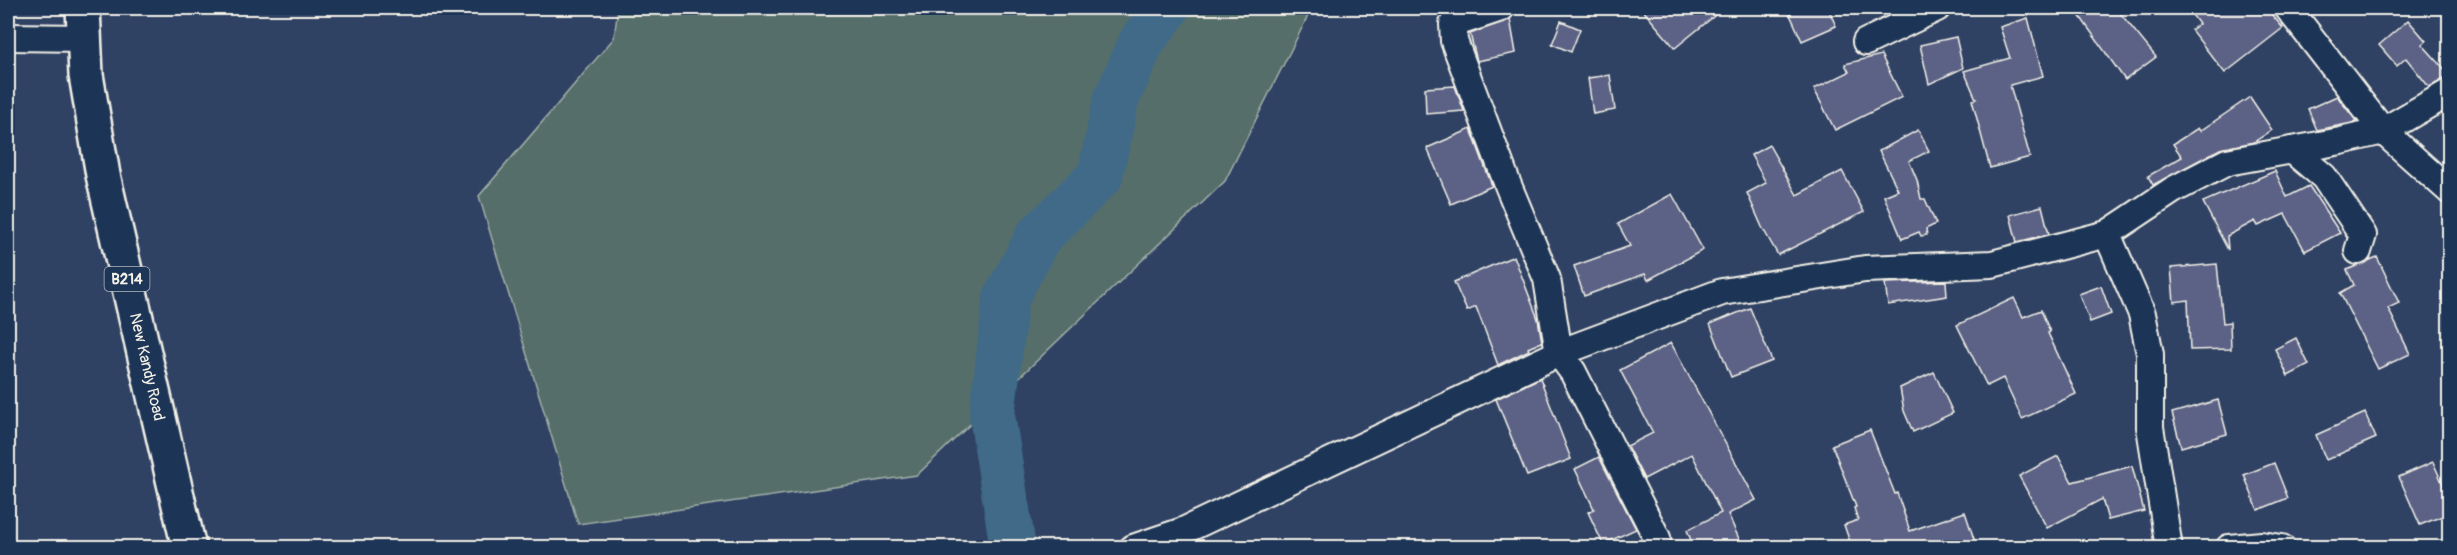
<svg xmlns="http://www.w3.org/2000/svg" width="2457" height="555" viewBox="0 0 2457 555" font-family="Pangolin,sans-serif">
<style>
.green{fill:#556e6a;stroke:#a4b0a9;stroke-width:1.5}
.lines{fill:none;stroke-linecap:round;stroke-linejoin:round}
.river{stroke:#416b88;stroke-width:46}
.building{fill:#5c6286;stroke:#f4f1e8;stroke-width:1.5}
.street-casing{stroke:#f4f1e8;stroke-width:30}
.primary-casing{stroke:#f4f1e8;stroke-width:38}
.street{stroke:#1d3557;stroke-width:26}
.primary{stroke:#1d3557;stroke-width:33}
.labels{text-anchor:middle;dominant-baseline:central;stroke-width:6;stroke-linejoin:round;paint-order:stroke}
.shield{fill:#1d3557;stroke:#b4b9bc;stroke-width:1.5}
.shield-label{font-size:15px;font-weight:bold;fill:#f4f1e8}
.street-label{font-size:16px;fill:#f4f1e8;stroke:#1d3557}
</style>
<rect width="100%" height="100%" fill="#2f4264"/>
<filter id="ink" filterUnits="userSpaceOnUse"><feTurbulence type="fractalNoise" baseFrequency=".0167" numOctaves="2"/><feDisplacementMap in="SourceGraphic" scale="12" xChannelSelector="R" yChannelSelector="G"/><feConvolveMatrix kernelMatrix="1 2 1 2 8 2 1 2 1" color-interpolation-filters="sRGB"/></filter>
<g filter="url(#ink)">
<!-- green -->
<polygon class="green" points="618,8 1312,8 1225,181 917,475 578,524 479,196 614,38"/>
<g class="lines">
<!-- river -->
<polyline class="river" points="1013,548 992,415 1006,298 1038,237 1100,176 1116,100 1142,41 1167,8"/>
</g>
<!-- building -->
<g class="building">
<polygon points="1641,8 1724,8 1675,48"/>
<polygon points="1787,8 1828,8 1836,26 1802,41"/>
<polygon points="2074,8 2116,8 2156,57 2125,80"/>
<polygon points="2187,8 2266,8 2283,28 2225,73 2191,30 2199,24"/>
<polygon points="2028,18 2043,76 2010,85 2030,157 1990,168 1972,100 1976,99 1964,71 2010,58 2000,27"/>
<polygon points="1510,19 1516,53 1477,61 1470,34"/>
<polygon points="2408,20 2426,41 2422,44 2449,74 2449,77 2429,87 2406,58 2397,66 2379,45"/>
<polygon points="1561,21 1580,29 1571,52 1552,44"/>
<polygon points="1956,37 1963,68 1929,84 1920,45"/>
<polygon points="1881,55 1902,97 1835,130 1814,89 1849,72 1845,64"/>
<polygon points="1610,75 1615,110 1593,114 1588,78"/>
<polygon points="1455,86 1464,111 1426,114 1425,88"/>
<polygon points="2337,96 2357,122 2317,130 2308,109"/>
<polygon points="2250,97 2272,130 2254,142 2220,149 2153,185 2148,176 2182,157 2173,144 2198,128 2200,131"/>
<polygon points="1471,129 1492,186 1451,204 1427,148"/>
<polygon points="1918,130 1929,151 1909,161 1917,180 1921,199 1925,199 1936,224 1926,229 1927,235 1921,236 1919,232 1902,239 1884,196 1898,190 1879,151"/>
<polygon points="1769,145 1797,195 1842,171 1864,212 1778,255 1762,227 1747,193 1766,183 1751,155"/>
<polygon points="2275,171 2287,197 2309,186 2340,233 2305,251 2285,214 2258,226 2255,221 2227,236 2228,250 2203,202"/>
<polygon points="1672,194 1703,250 1648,280 1645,274 1584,296 1574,266 1630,246 1618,224"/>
<polygon points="2042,206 2049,234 2017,242 2010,215"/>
<polygon points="1514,256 1538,319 1542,342 1528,348 1529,350 1498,365 1476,307 1467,311 1454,282"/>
<polygon points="2377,257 2399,303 2388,308 2410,354 2378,369 2340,293 2354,285 2347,270"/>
<polygon points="2217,264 2223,323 2230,322 2231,349 2190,350 2188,300 2174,302 2171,268"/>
<polygon points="1946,281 1947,296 1888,305 1885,283"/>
<polygon points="2101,286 2111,314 2090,322 2079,294"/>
<polygon points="2014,298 2023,317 2041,310 2050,332 2048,333 2076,394 2022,419 2003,378 1987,386 1957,325"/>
<polygon points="1750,308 1772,361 1731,377 1710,324"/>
<polygon points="2296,338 2309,365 2288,376 2275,349"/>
<polygon points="1671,343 1756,500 1728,514 1743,548 1694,548 1687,530 1721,513 1692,454 1644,479 1627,446 1653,433 1620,370"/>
<polygon points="1934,372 1953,413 1913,432 1904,411 1900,388"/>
<polygon points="1540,378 1571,459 1527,476 1496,399"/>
<polygon points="2218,400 2227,434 2181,447 2172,413"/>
<polygon points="2365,413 2376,438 2326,460 2316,435"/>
<polygon points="1870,430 1895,494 1897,493 1910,531 1965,512 1977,548 1852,548 1844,525 1858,520 1854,508 1856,507 1832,445"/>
<polygon points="2058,456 2072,482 2132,466 2144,511 2108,520 2102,499 2047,528 2019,476"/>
<polygon points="1599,457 1636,529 1603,544 1588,512 1594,509 1575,469"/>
<polygon points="2433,462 2450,500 2450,513 2420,525 2399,477"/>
<polygon points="2274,463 2288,498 2258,510 2244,475"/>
</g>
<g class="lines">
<defs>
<g id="street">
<polyline points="1501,8 1453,24 1454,41 1508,185 1547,279 1559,353 1573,372 1657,538"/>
<polyline points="2288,8 2383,131 2450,92"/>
<polyline points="8,37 85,38"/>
<polyline points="1866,42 1937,8"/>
<polyline points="2292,150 2324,177 2363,235 2358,251"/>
<polyline points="2107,234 2142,314 2150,354 2150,427 2169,548"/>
<polyline points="1133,548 1183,531 1559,353 1722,292 1865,269 1992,264 2107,234 2173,190 2227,162 2341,141 2383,131 2450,191"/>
<polyline points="2229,548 2262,545 2282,548"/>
</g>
<polyline id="primary" points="83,8 86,75 103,175 189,548"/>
</defs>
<!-- street casing -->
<use href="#street" class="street-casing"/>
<!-- primary casing -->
<use href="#primary" class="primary-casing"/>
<!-- street -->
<use href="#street" class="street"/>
<!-- primary -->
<use href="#primary" class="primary"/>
</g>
</g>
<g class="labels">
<!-- shield labels -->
<rect class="shield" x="104.5" y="267" width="45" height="24" rx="4.5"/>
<g class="shield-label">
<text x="127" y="279">B214</text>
</g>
<!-- street labels -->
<g class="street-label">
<text transform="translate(147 367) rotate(77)">New Kandy Road</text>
</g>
</g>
<!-- margin -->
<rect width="2457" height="555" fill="none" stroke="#1d3557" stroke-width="30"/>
<rect x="15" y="15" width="2427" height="525" fill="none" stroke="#f4f1e8" stroke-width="2" filter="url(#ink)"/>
</svg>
